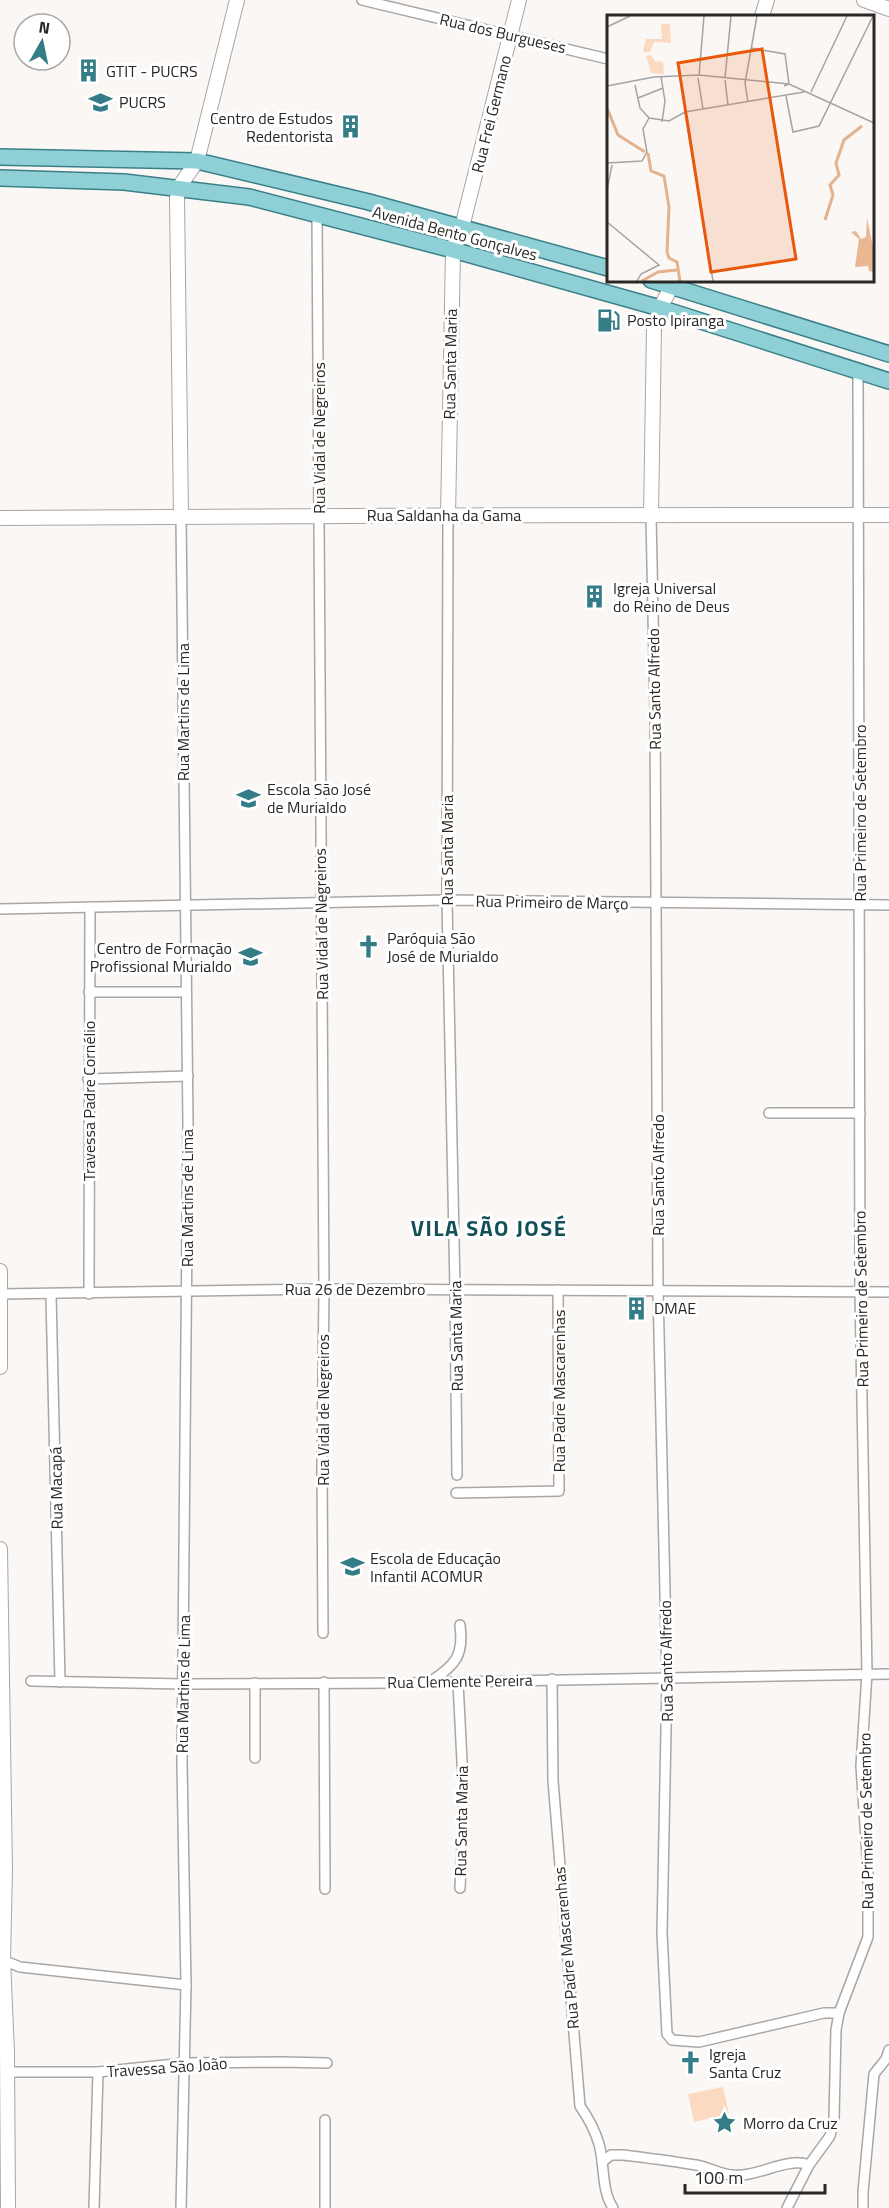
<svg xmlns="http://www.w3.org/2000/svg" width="889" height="2208" viewBox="0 0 889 2208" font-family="'Titillium Web',sans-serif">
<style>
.green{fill:#fcdac2}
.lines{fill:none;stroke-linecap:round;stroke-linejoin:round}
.street-casing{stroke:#a9a6a4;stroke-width:12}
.secondary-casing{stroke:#a9a6a4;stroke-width:16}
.primary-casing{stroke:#3b8088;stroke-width:18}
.street{stroke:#fff;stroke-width:9}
.secondary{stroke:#fff;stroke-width:14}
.primary{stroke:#8fd0d7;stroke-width:15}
.labels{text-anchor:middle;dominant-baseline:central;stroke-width:6;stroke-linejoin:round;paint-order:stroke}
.street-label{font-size:16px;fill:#292827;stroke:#fff}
.poi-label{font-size:16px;fill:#292827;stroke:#fff;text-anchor:start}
.district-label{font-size:22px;font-weight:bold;letter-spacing:1.5px;fill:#145057;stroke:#fff}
.inset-river{fill:none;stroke:#e4b28d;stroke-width:3}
.inset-road{fill:none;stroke:#a6a4a3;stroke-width:1.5}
.view{fill:#e8590c;fill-opacity:0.15;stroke:#e8590c;stroke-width:3}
.inset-edge{fill:none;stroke:#292827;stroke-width:3}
</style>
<rect width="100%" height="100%" fill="#faf7f5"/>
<!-- green -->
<polygon class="green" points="723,2087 729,2114 694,2122 688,2094"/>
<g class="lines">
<defs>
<g id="street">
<polyline points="362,0 608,59"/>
<polyline points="317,214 324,1289 322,1468 323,1633"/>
<polyline points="651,515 655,711 658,1290 667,1679 662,1933 667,2034 672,2040 699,2042 824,2013 839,2013"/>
<polyline points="448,516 447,900 455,1289 457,1475"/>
<polyline points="0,909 447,900 889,905"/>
<polyline points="89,992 186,992"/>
<polyline points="88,1079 188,1076"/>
<polyline points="769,1113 860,1113"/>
<polyline points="0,1294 324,1289 889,1292"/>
<polyline points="89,1294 90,907"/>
<polyline points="51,1295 60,1682"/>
<polyline points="456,1493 559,1491 558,1290"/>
<path d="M552,1679L553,1781L580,2106C589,2119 595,2130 599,2144C605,2165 601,2190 613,2208"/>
<polyline points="31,1681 184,1684 406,1683 889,1674"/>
<path d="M431,1681C456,1665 464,1655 460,1625"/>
<polyline points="324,1682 325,1889"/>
<polyline points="458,1682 464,1801 460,1888"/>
<polyline points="255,1683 255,1758"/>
<polyline points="0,1959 20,1967 186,1985"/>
<polyline points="7,2072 98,2072 184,2063 282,2062 327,2063"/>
<path d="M602,2162L611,2155H623C647,2158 672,2161 696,2165C708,2167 720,2174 732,2175C757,2178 788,2156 809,2165"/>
<polyline points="94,2208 98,2072"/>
<polyline points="181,2208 186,1985 182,1764 188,1123 181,517"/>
<polyline points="325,2208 325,2120"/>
<polyline points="787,2208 809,2165 830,2136 834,2119 836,2030 839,2013 868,1937 868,1870 861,1766 867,1673 860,1291 858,372"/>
<polyline points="863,2208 863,2192 874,2074 886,2059 889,2050"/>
</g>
<g id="secondary">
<polyline points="864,0 889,9"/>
<polyline points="762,16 767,0"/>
<polyline points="651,515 654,328 660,308 675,280"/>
<polyline points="448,516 453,250 462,227 519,0"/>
<polyline points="181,517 177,198 179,187 197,161 237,0"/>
<path d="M0,518C296,515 593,515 889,515"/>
<polyline points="0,1271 0,1367"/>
<polyline points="0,1549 5,1870 3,1960 7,2052 8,2208"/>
</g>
<g id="primary">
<polyline points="0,157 197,161 369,202 608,268"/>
<polyline points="0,178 124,182 249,197 453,250 660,308 889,381"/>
<polyline points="651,280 889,354"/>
</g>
</defs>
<!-- street casing -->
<use href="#street" class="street-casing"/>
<!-- secondary casing -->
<use href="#secondary" class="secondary-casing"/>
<!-- primary casing -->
<use href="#primary" class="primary-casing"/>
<!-- street -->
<use href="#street" class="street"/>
<!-- secondary -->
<use href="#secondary" class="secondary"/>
<!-- primary -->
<use href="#primary" class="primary"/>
</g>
<!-- icons -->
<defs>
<symbol id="building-bare" viewBox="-9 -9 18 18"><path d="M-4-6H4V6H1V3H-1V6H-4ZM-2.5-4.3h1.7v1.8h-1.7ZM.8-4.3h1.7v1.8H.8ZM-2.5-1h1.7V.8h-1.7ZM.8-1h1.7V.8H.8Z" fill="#357d86" stroke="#fff" stroke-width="2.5" paint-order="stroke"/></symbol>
<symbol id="university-bare" viewBox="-9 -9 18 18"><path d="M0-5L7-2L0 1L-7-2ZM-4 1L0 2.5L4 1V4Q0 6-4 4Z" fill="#357d86" stroke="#fff" stroke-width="2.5" paint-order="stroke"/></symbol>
<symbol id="fuel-bare" viewBox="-9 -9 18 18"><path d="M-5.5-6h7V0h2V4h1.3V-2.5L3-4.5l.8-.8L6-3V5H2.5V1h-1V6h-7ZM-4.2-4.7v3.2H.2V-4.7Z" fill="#357d86" stroke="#fff" stroke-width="2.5" paint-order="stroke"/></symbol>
<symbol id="school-bare" viewBox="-9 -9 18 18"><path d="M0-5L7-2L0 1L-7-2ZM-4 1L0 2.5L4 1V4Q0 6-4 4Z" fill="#357d86" stroke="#fff" stroke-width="2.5" paint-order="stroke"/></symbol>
<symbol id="church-bare" viewBox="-9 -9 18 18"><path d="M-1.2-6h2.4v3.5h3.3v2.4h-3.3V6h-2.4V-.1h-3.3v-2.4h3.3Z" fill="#357d86" stroke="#fff" stroke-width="2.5" paint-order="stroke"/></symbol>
<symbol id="sight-bare" viewBox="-9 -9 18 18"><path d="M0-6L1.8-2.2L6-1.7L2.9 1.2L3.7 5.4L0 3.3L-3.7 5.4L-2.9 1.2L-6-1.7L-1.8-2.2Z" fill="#357d86" stroke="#fff" stroke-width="2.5" paint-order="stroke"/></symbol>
</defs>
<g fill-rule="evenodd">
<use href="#building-bare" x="72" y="54" width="33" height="33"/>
<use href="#university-bare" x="84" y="86" width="33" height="33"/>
<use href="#building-bare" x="334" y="110" width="33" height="33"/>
<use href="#fuel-bare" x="592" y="304" width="33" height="33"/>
<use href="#building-bare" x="578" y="580" width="33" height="33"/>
<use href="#school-bare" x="232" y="782" width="33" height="33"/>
<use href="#church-bare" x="352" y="930" width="33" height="33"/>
<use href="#school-bare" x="234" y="940" width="33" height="33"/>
<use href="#building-bare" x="620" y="1292" width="33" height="33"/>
<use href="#school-bare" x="336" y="1550" width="33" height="33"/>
<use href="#church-bare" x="674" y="2046" width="33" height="33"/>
<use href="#sight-bare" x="708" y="2106" width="33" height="33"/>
</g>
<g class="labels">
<!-- street labels -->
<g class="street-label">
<text transform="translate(503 33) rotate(13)">Rua dos Burgueses</text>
<text transform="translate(491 114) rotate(-76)">Rua Frei Germano</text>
<text transform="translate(455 233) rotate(15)">Avenida Bento Gonçalves</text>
<text transform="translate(450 364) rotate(-89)">Rua Santa Maria</text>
<text transform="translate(319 438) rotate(-90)">Rua Vidal de Negreiros</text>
<text x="444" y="515">Rua Saldanha da Gama</text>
<text transform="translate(654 689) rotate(-91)">Rua Santo Alfredo</text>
<text transform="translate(183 712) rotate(-90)">Rua Martins de Lima</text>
<text transform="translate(860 813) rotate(-90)">Rua Primeiro de Setembro</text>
<text transform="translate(447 850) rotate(-90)">Rua Santa Maria</text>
<text transform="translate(552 902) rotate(1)">Rua Primeiro de Março</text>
<text transform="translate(321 924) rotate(-91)">Rua Vidal de Negreiros</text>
<text transform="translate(89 1101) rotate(-90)">Travessa Padre Cornélio</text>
<text transform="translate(658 1175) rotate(-90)">Rua Santo Alfredo</text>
<text transform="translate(187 1198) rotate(-90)">Rua Martins de Lima</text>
<text x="355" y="1289">Rua 26 de Dezembro</text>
<text transform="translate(861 1299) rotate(-91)">Rua Primeiro de Setembro</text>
<text transform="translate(456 1336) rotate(-91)">Rua Santa Maria</text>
<text transform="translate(559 1391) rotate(-90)">Rua Padre Mascarenhas</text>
<text transform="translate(323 1410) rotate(-90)">Rua Vidal de Negreiros</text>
<text transform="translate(56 1488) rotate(-91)">Rua Macapá</text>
<text transform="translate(666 1661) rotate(-91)">Rua Santo Alfredo</text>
<text transform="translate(460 1681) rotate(-1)">Rua Clemente Pereira</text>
<text transform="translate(183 1684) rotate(-89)">Rua Martins de Lima</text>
<text transform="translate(461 1821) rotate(-89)">Rua Santa Maria</text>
<text transform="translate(866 1821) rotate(-91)">Rua Primeiro de Setembro</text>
<text transform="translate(566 1948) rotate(-95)">Rua Padre Mascarenhas</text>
<text transform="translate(167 2067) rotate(-4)">Travessa São João</text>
</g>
<!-- poi labels -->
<g class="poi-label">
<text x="106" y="71">GTIT - PUCRS</text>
<text x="119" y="102">PUCRS</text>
<text x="333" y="118" text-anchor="end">Centro de Estudos<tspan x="333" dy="18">Redentorista</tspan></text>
<text x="627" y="320">Posto Ipiranga</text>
<text x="613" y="588">Igreja Universal<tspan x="613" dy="18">do Reino de Deus</tspan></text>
<text x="267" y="789">Escola São José<tspan x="267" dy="18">de Murialdo</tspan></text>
<text x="387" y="938">Paróquia São<tspan x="387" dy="18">José de Murialdo</tspan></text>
<text x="232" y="948" text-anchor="end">Centro de Formação<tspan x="232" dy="18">Profissional Murialdo</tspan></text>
<text x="654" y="1308">DMAE</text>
<text x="370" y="1558">Escola de Educação<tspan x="370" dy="18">Infantil ACOMUR</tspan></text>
<text x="709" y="2054">Igreja<tspan x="709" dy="18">Santa Cruz</tspan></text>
<text x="743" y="2123">Morro da Cruz</text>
</g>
<!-- district labels -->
<g class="district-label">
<text x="489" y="1228">VILA SÃO JOSÉ</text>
</g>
</g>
<!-- overview -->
<g transform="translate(607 15)">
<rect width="267" height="267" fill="#faf7f5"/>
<path d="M54,9H63L64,28L47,27L43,37H36L39,24H55ZM44,40L48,46L56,47L57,59L44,58L39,41Z" fill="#fcdac2"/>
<path d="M260,203L267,237V257L262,256L261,251L248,252L252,224L244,217L249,216L254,224L259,222Z" fill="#e9b792"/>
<path class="inset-river" d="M0,93L11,120L38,137M41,138L44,156L57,161L62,192L60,237L62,243L70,247L73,266M218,205L226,180L223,170L232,160L229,148L237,125L255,111M35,266L51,257L70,255"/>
<path class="inset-road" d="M0,12L23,1M144,33L178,39L182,69L177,71M92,61L97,1M54,62L58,86L55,107M91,63L96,94M118,63L124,1M118,65L121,90M28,70L33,93L42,103L62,106L78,97M0,71L47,62L92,60L182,69L267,108M204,77L240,1M179,81L186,117L212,111L266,1M31,83L56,73M141,87L138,68L150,1M78,97L106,266M78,97L197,77M0,148L35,146L40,137L36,114L42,103M0,175L5,150M0,207L52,250L34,259L30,266"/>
<path class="view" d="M155,34L189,244L104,257L71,48Z"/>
<rect width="267" height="267" class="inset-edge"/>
</g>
<!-- north arrow -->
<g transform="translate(42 42) rotate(9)"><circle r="28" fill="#ffffff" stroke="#a9a9a9" stroke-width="1.5"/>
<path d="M0-4.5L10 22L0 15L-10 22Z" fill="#357d86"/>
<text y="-9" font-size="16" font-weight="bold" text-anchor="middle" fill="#292827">N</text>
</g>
<!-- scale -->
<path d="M685 2184v9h140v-9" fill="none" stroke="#292827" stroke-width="3"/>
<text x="694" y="2184" font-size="18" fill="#292827" stroke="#ffffff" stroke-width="4.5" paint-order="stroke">100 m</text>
</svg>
